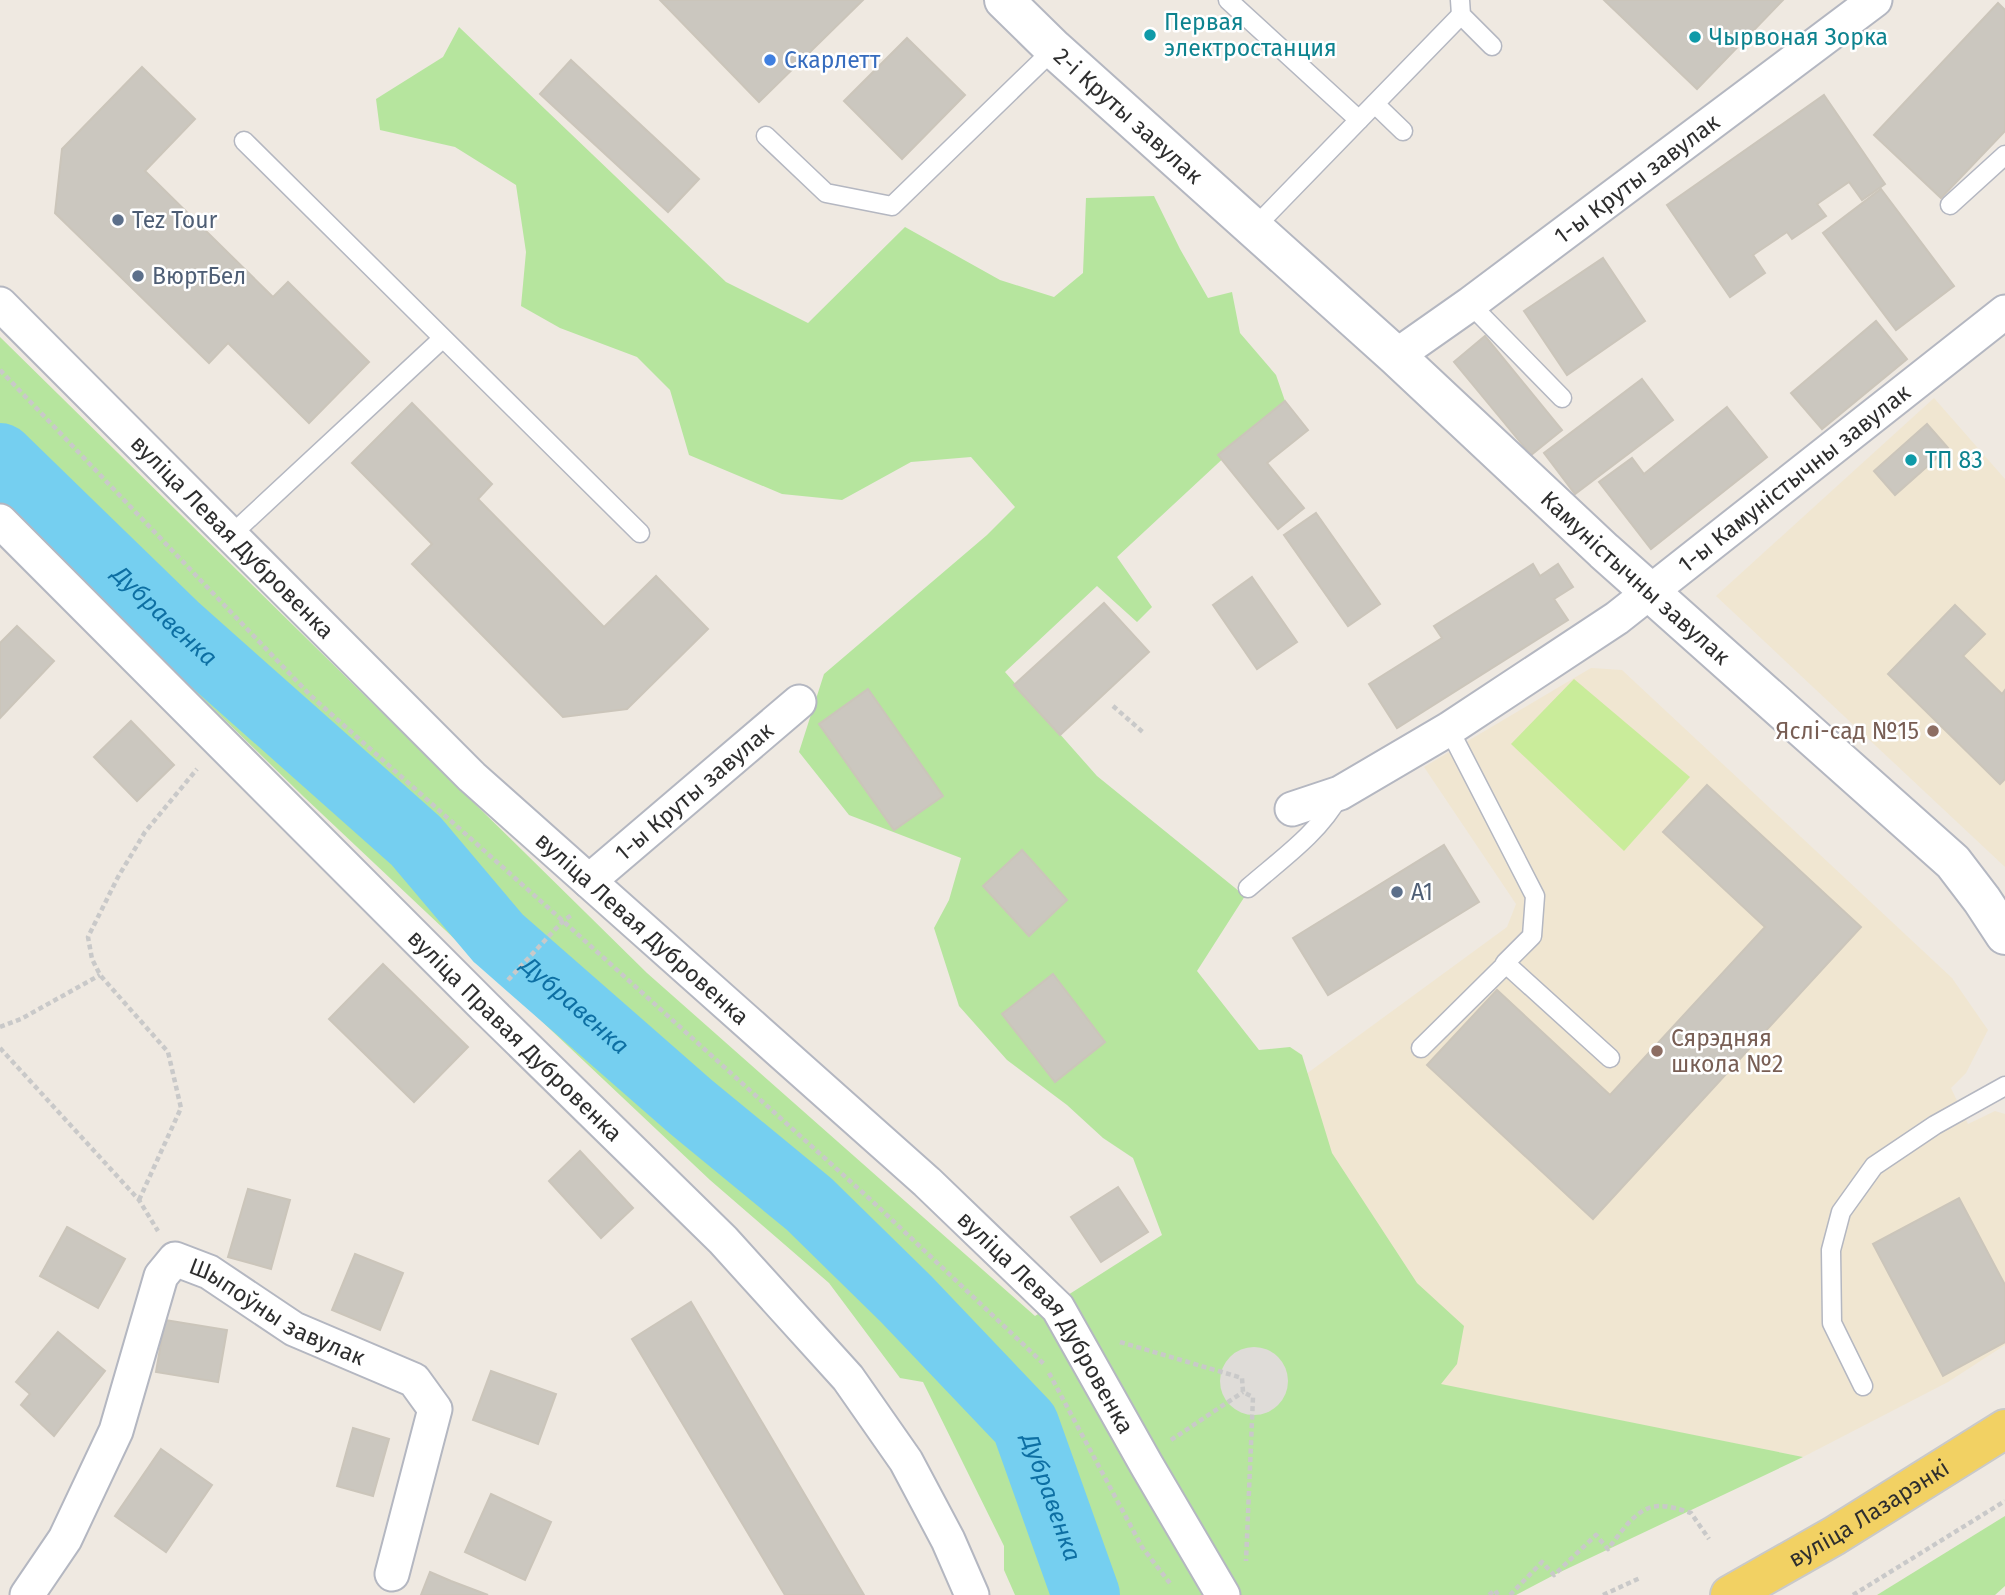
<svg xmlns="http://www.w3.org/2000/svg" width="2005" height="1595" viewBox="0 0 2005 1595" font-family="'Fira Sans',sans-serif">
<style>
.education{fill:#f0e6d1}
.green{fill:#b6e59e}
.pitch{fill:#c9ec9a}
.plaza{fill:#dfdcd8}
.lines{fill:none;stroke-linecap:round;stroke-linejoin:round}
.river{stroke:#75cff0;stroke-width:68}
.building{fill:#cbc7bf;stroke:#cbc5ba;stroke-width:2}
.lane-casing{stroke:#b4b7c1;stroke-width:21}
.street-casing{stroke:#b4b7c1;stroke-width:37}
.secondary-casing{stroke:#b4b7c1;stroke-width:42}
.primary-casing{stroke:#c9c9c9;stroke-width:42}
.path{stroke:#c9c9c9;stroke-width:4.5;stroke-dasharray:5 3.5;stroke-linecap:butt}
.lane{stroke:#fff;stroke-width:18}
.street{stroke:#fff;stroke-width:33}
.secondary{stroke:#fff;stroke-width:38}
.primary{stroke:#f2d163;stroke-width:38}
.culture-dot{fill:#0f9aa8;stroke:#fff;stroke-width:2.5}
.shop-dot{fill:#3f7fe0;stroke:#fff;stroke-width:2.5}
.service-dot{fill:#5c6f8a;stroke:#fff;stroke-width:2.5}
.education-dot{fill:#8d6e63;stroke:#fff;stroke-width:2.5}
.labels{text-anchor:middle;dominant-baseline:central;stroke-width:5;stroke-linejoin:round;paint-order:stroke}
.culture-label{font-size:23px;fill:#0d838f;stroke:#fff;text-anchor:start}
.shop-label{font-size:23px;fill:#366cbe;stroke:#fff;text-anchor:start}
.street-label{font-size:23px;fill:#2e2e2e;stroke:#fff}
.service-label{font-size:23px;fill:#4e5e75;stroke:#fff;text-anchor:start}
.education-label{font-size:23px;fill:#785e54;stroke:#fff;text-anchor:end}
.water-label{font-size:24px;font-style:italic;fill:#0d6fa3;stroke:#fff}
</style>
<rect width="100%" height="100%" fill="#efe9e1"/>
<!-- education -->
<g class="education">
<polygon points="1934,398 2005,479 2005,867 1716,596"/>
<polygon points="1591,668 1622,670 1952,978 1988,1030 1966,1073 1951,1088 1968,1124 1995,1111 2005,1114 2005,1345 1948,1382 1803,1457 1433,1383 1283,1091 1507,927 1516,904 1424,767"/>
</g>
<!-- green -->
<g class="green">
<polygon points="459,27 726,282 808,323 905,227 1000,280 1054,297 1083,273 1086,198 1154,196 1180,249 1208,298 1232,292 1240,333 1276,375 1285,401 1117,557 1152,607 1137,622 1097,586 1005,672 1097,776 1245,896 1197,971 1259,1050 1290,1047 1302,1055 1332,1153 1417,1283 1464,1326 1457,1364 1441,1384 1803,1457 1554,1575 1516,1595 1015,1595 1004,1570 1004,1546 923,1382 900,1378 829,1283 710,1180 304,797 0,501 0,337 647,973 1035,1316 1162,1235 1133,1158 1103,1138 1067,1105 1007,1060 959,1006 934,928 949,900 961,858 849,815 799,752 824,674 987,535 1015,507 971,457 911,462 842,500 782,494 689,455 670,390 637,357 560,328 521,306 526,252 516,185 455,147 380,130 376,99 443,57"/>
<polygon points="2005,1516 2005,1586 1995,1595 1877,1595"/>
</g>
<!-- pitch -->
<polygon class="pitch" points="1574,679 1690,777 1624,851 1511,744"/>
<!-- plaza -->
<circle class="plaza" cx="1254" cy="1381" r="34"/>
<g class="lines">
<!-- river -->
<path class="river" id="s1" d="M0,457L175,627L416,841L498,938L691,1107L809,1204L906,1299L1025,1424L1086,1595"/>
</g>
<!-- building -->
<g class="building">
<polygon points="660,0 863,0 759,102"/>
<polygon points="1604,0 1783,0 1697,89"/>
<polygon points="1998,3 2005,10 2005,131 1941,198 1874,135"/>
<polygon points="907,38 965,95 902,159 844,101"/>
<polygon points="571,60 699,179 668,212 540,94"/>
<polygon points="142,67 195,119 145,171 273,297 288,282 369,362 309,423 228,343 209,363 55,213 62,149"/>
<polygon points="1824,95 1885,184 1862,200 1849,182 1817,204 1826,216 1792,239 1787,232 1753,255 1765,273 1730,297 1667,205"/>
<polygon points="1881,189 1954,286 1896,330 1823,233"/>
<polygon points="1603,258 1645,321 1567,375 1524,311"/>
<polygon points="1876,321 1907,359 1822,429 1791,393"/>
<polygon points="1485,336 1562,430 1531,455 1454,362"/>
<polygon points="1642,379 1673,420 1575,494 1544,453"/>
<polygon points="1285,401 1308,430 1267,463 1304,508 1278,529 1218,455"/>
<polygon points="412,403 492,484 478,499 604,627 656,576 708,629 627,709 563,717 412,564 432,544 352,463"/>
<polygon points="1727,407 1767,457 1651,549 1599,482 1632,458 1644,474"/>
<polygon points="1927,424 1948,448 1895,495 1874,471"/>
<polygon points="1316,513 1380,604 1348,626 1284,535"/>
<polygon points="1533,564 1540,576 1558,564 1573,587 1554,599 1568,620 1397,728 1369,684 1442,638 1434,626"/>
<polygon points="1252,577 1297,642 1257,669 1213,605"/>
<polygon points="1104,603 1149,652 1060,735 1014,685"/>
<polygon points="1955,605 1985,634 1963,656 2002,694 2005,690 2005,779 2000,784 1888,674"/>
<polygon points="17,626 54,661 0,718 0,643"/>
<polygon points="868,689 943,796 894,830 819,724"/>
<polygon points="131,721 174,765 137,801 94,757"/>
<polygon points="1707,785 1861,927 1593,1219 1427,1065 1497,990 1610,1095 1765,927 1663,832"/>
<polygon points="1444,845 1479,902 1328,995 1293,938"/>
<polygon points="1022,850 1067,900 1029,936 983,886"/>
<polygon points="383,964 468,1047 414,1102 329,1019"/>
<polygon points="1053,974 1105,1042 1055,1082 1002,1014"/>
<polygon points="580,1151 633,1208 601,1238 549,1181"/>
<polygon points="1118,1187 1148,1232 1101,1262 1071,1217"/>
<polygon points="248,1189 290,1200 271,1269 228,1257"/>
<polygon points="1959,1198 2005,1285 2005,1342 1943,1376 1873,1244"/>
<polygon points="67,1227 125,1259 98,1308 40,1276"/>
<polygon points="355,1254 403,1273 380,1330 332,1310"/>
<polygon points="691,1302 864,1595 785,1595 632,1339"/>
<polygon points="165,1320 227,1330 218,1382 156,1372"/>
<polygon points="58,1332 105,1371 54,1436 21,1405 30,1394 16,1382"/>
<polygon points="491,1371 556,1394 538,1444 473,1420"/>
<polygon points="353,1428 389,1439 373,1496 337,1486"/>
<polygon points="161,1449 212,1485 166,1552 115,1516"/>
<polygon points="491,1494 551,1522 525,1580 465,1552"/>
<polygon points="430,1572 451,1581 488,1595 421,1595"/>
</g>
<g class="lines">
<defs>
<g id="lane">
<polyline points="1228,0 1359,120"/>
<polyline points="1460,0 1461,15 1492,46"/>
<polyline points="1375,104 1403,131"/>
<polyline points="766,136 826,193 892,206 1054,49"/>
<polyline points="244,141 640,533"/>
<polyline points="1950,205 2005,155"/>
<polyline points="1253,229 1461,15"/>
<polyline points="1470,304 1562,398"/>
<polyline points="231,535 442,339"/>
<polyline points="1449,729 1535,896 1532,936 1505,963 1610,1058"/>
<path d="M1248,888C1280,860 1319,833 1339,796"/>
<polyline points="1421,1048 1506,964"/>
<polyline points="1863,1386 1832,1323 1831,1250 1841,1212 1874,1166 1935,1125 2005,1086"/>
</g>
<g id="street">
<path id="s2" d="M0,304L472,777L927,1182L1058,1308L1146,1464L1223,1595"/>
<path id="s3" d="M1396,356L1470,304L1875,0"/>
<path id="s4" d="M0,521L485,1007L723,1240L848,1378L906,1461L948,1540L972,1595"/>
<path id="s5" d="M1292,809L1340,793L1449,729L1617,618L2005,312"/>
<path id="s6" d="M589,881L799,702"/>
<path id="s7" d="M27,1595L65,1539L116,1431L161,1276L175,1259L209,1272L294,1329L414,1380L435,1409L392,1574"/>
</g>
<g id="secondary">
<path id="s8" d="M1004,0L1054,49L1396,356L1604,551L1953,862L1982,900L2005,935"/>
</g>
<g id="primary">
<path id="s9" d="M1730,1595L1834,1536L2005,1429"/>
</g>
</defs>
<!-- lane casing -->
<use href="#lane" class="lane-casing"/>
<!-- street casing -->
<use href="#street" class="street-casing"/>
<!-- secondary casing -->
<use href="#secondary" class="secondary-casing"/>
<!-- primary casing -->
<use href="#primary" class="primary-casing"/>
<!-- path -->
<g class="path">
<polyline points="0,370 311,696 563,921 872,1201 1045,1365"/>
<polyline points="1113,706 1145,734"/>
<polyline points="508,980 563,921 573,914"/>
<polyline points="0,1027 21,1019 100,975"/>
<polyline points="0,1048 139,1200 158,1231"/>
<polyline points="139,1200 181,1108 168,1052 100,975 92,959 88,937 118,877 145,832 197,769"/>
<polyline points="1120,1342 1242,1378 1243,1392 1253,1397 1246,1561"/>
<polyline points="1049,1373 1142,1547 1172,1586"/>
<polyline points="1171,1440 1243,1392"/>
<polyline points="1489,1595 1495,1590 1498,1595"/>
<path d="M1510,1595L1542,1562L1554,1575L1596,1535L1608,1549C1619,1535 1633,1512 1652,1507C1665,1504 1679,1509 1691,1513L1709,1539"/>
<polyline points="1603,1595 1640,1578"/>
<polyline points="1853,1595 2005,1501"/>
</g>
<!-- lane -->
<use href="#lane" class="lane"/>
<!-- street -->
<use href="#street" class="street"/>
<!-- secondary -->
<use href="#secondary" class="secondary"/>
<!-- primary -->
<use href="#primary" class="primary"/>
</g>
<!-- markers -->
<g class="culture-dot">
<circle cx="1150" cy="35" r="7"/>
<circle cx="1695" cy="37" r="7"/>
<circle cx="1911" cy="460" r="7"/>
</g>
<circle class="shop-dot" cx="770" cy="60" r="7"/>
<g class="service-dot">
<circle cx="118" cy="220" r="7"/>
<circle cx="138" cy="276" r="7"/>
<circle cx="1397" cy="892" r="7"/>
</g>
<g class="education-dot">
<circle cx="1933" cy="731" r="7"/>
<circle cx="1657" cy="1051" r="7"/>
</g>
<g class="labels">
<!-- culture labels -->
<g class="culture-label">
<text x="1164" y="22">Первая<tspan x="1164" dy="26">электростанция</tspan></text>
<text x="1709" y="37">Чырвоная Зорка</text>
<text x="1925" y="460">ТП 83</text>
</g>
<!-- shop labels -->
<g class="shop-label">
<text x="784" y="60">Скарлетт</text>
</g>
<!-- street labels -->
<g class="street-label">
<text stroke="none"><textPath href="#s8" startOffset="170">2-і Круты завулак</textPath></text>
<text stroke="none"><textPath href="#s3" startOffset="299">1-ы Круты завулак</textPath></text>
<text stroke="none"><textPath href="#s5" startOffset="604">1-ы Камуністычны завулак</textPath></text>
<text stroke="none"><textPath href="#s2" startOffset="329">вуліца Левая Дубровенка</textPath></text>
<text stroke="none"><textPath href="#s8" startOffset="856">Камуністычны завулак</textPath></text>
<text stroke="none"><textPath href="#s6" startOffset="138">1-ы Круты завулак</textPath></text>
<text stroke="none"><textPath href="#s2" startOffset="896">вуліца Левая Дубровенка</textPath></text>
<text stroke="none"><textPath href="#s4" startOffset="728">вуліца Правая Дубровенка</textPath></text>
<text stroke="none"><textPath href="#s7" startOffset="486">Шыпоўны завулак</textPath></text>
<text stroke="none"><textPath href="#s2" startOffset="1463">вуліца Левая Дубровенка</textPath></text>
<text stroke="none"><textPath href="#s9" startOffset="161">вуліца Лазарэнкі</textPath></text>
</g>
<!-- service labels -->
<g class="service-label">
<text x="132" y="220">Tez Tour</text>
<text x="152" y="276">ВюртБел</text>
<text x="1411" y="892">A1</text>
</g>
<!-- education labels -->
<g class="education-label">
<text x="1919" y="731">Яслі-сад №15</text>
<text x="1671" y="1038" text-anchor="start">Сярэдняя<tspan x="1671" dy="26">школа №2</tspan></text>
</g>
<!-- water labels -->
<g class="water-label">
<text stroke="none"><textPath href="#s1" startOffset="229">Дубравенка</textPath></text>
<text stroke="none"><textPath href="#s1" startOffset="796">Дубравенка</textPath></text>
<text stroke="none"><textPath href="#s1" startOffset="1489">Дубравенка</textPath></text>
</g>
</g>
</svg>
